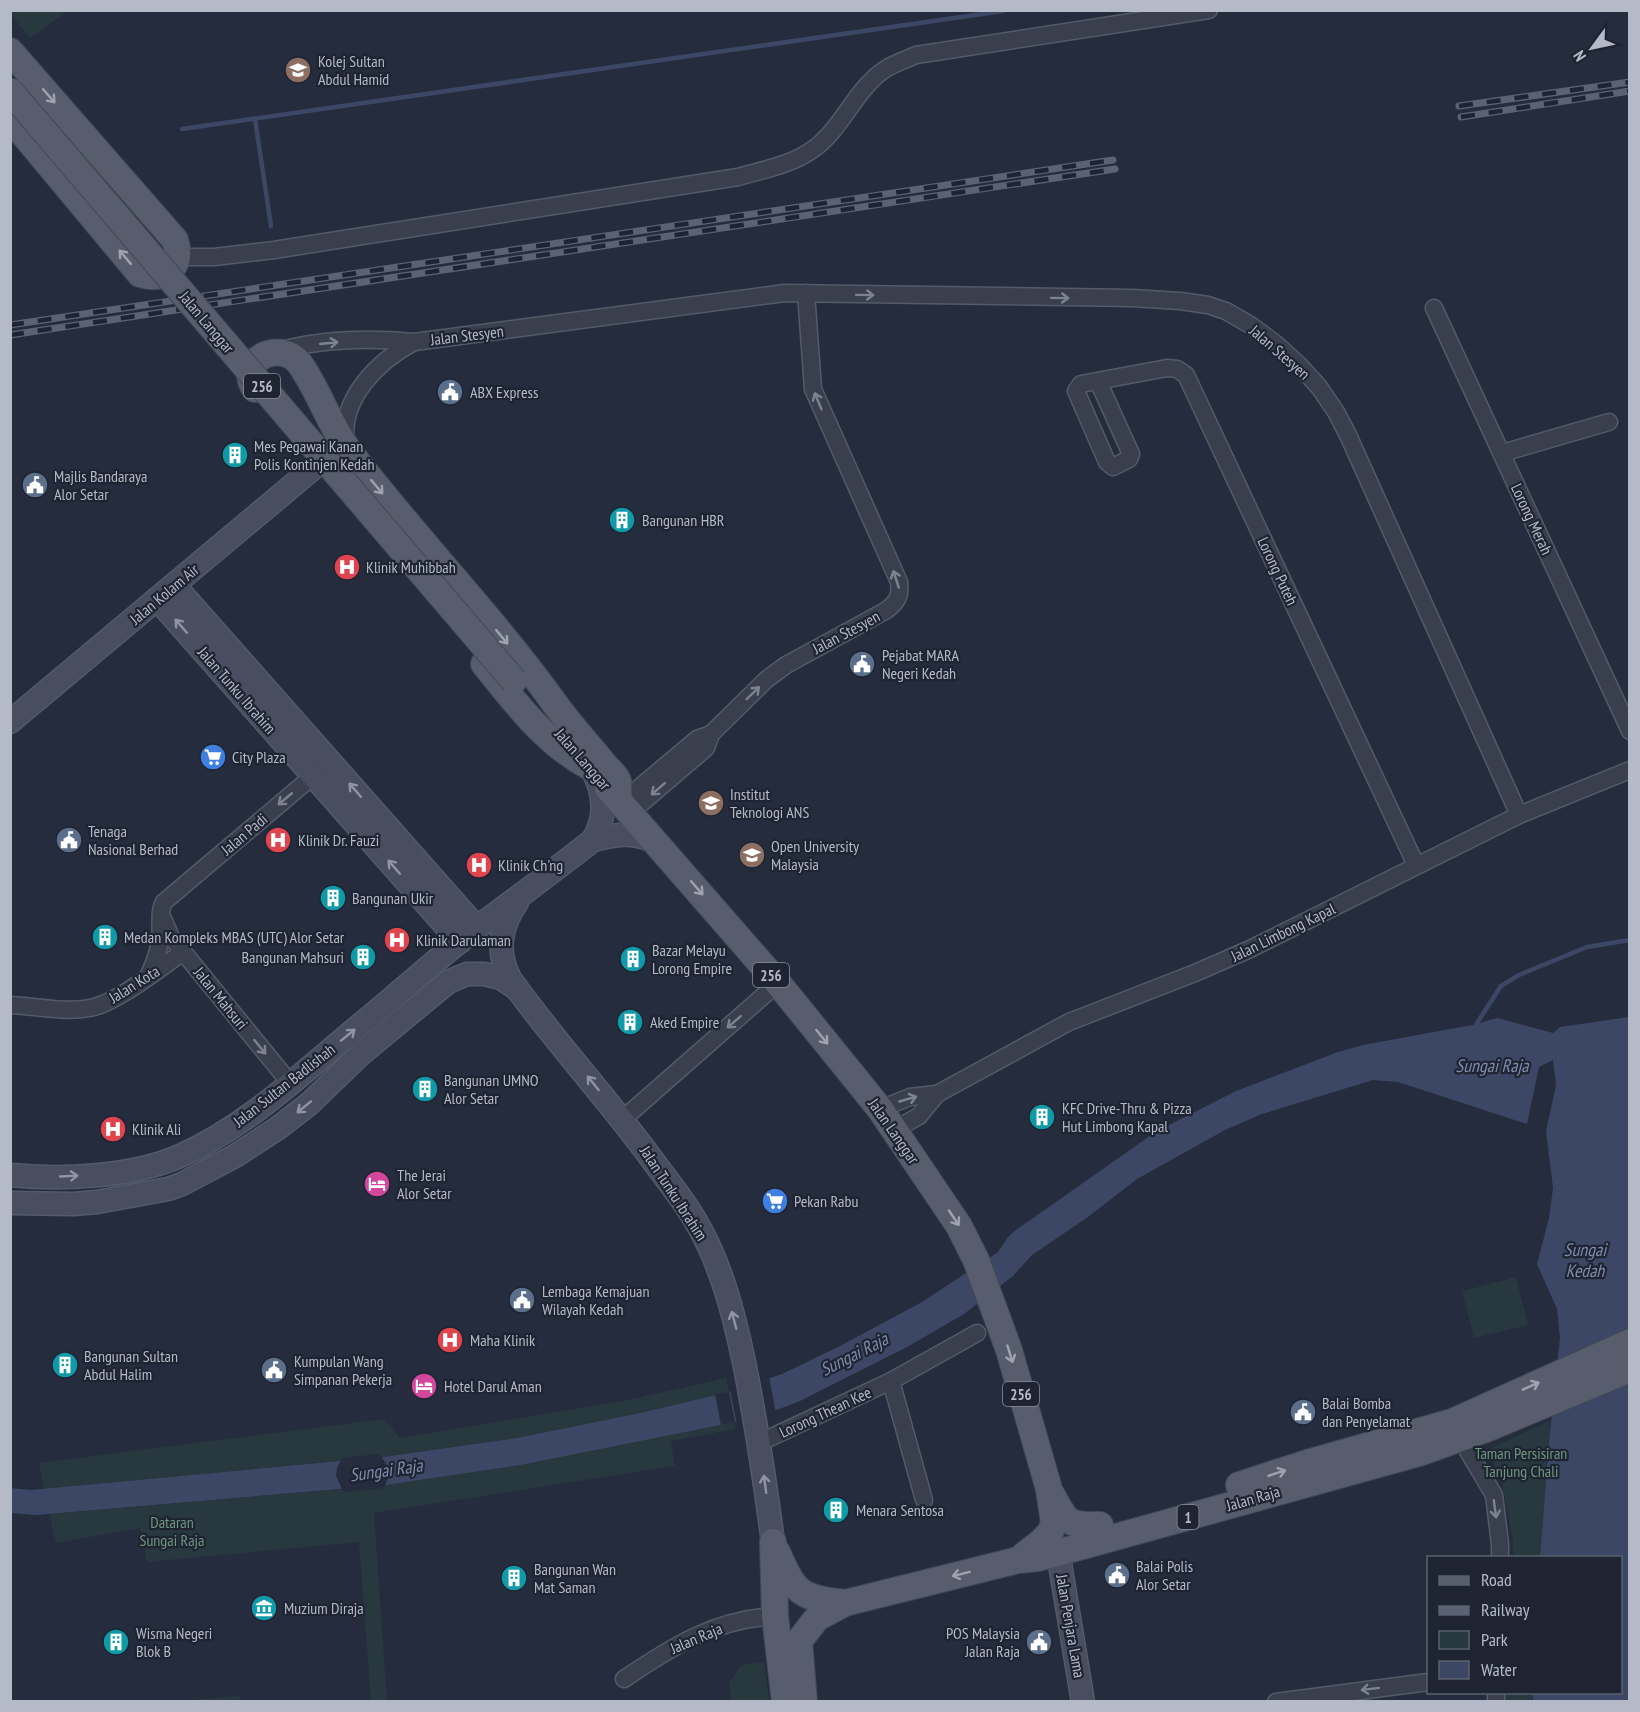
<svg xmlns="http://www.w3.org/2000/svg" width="1640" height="1712" viewBox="0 0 1640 1712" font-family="'PT Sans Narrow',sans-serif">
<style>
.green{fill:#27383e;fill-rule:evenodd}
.water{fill:#3c4765}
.pier{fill:#252c3d}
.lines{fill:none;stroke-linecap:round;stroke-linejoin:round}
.stream{stroke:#3c4765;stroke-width:4.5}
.street-casing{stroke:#545a68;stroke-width:19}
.secondary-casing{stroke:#545a68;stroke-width:25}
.primary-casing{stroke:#424856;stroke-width:28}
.street{stroke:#393f4d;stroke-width:16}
.secondary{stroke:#484d60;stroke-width:22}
.primary{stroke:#575d6d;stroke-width:26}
.rail-casing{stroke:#5c6274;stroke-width:7}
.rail{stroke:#1e2432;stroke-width:4.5;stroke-dasharray:14;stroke-linecap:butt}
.primary-bridge-casing{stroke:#424856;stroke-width:28;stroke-linecap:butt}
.primary-bridge{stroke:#575d6d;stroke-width:26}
.oneway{stroke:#9ea3b1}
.oneway2{stroke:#7d8391}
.oneway3{stroke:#8f94a4}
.labels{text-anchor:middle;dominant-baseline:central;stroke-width:4.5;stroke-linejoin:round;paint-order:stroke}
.shield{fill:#1e2432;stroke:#888d9b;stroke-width:1.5}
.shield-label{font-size:15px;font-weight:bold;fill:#b5bac8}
.poi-label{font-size:16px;fill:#b5bac8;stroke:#1e2432;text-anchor:start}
.street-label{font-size:16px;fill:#b5bac8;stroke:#1e2432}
.park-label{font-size:16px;fill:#6e987e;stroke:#1e2432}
.water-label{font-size:18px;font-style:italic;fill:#7e8cae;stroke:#1e2432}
</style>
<rect width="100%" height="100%" fill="#252c3d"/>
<!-- green -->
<g class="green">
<polygon points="10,11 11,10 68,11 30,38 11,15"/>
<polygon points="1516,1277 1528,1325 1474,1338 1462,1291"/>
<path d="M726,1378L736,1429L671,1441L675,1466L374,1513L387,1701H371L359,1542L147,1562L140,1528L56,1543L49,1514L341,1489L339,1461L44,1489L39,1463L384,1419L400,1438L623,1401ZM715,1394L388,1478L383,1457L517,1438L645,1412Z"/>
<polygon points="1551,1420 1540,1557 1513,1557 1513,1542 1502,1481 1487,1450"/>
<polygon points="764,1662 769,1701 731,1701 729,1683 741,1665"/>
<rect x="1505" y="1693" width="28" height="8"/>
<polygon points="240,1696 240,1701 178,1701"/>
</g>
<!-- water -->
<polygon class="water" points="1629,1017 1629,1701 1533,1701 1533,1693 1620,1692 1620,1558 1540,1557 1549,1442 1560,1338 1557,1309 1537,1264 1549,1218 1553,1188 1546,1131 1556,1085 1553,1060 1539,1067 1527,1124 1398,1082 1373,1080 1262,1114 1225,1130 1137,1179 1088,1217 1032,1255 1013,1276 964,1314 907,1347 798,1402 768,1413 735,1422 520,1465 386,1485 36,1515 11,1513 10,1488 31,1490 383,1457 517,1438 645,1412 729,1392 782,1374 840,1346 922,1302 998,1252 1008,1237 1016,1230 1157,1131 1236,1091 1338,1052 1363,1045 1472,1025 1497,1018 1553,1033 1560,1027"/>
<!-- pier -->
<g class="pier">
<polygon points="769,1376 776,1414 737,1425 730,1389"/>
<polygon points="729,1392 735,1422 721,1425 715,1394"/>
<polygon points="380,1454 386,1464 388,1471 388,1478 384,1488 345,1492 342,1489 336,1476 337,1468 342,1458"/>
</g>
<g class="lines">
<!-- stream -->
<g class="stream">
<polyline points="255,119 271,226"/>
<polyline points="182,129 1003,11"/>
<polyline points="1476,1028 1477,1023 1501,986 1519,975 1587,947 1630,940"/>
</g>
<defs>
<g id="street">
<path d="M178,257H214L274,250L738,177C762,170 791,165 812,150C842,130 856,87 887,68C896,63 907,59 916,55L1209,10"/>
<polyline points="1434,308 1630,731"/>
<path d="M278,351C321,339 370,338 414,342L785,293L1132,298L1180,301L1208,305L1226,311L1252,326L1276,344L1299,365L1319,387L1336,412L1348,435L1519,815"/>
<polyline points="1098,381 1131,454 1129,459 1113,467 1107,462 1076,391 1081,384 1167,368 1177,369 1186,375 1416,865"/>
<path d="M346,444C339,399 378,361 414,342"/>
<polyline points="1502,453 1609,422"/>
<polyline points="621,803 697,739 711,734"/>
<path d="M630,813L706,748L711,734L767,679L786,665L885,611C897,603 901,596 899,582L813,389L806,293"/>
<polyline points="163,919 171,937 290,1083"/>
<path d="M149,975C154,964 159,952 160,939C162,927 158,912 164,902L320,770"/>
<path d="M10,1005C37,1006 64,1013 90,1008C117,1003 160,968 183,952"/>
<polyline points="880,1109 910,1097 937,1094"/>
<polyline points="623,1119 778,983"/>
<polyline points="894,1130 919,1116 937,1094 1069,1022 1195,973 1250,949 1519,815 1630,770"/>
<polyline points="891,1381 924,1500"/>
<polyline points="1456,1431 1494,1495 1500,1544 1500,1558"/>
<polyline points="759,1443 891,1381 977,1333"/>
<path d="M624,1679C673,1646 715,1619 775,1616"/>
<polyline points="1276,1702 1428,1682"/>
<polyline points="1496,1702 1496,1692"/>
</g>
<g id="secondary">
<polyline points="174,585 477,928"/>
<polyline points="157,599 460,942"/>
<polyline points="10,722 317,465"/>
<path d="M593,840C618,834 636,831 658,844"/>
<path d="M517,902C500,927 496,952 510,979C557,1045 612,1103 659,1169C673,1187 687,1205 698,1225C722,1267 734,1315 744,1362C756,1422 765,1482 773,1542"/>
<path d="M10,1175C62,1180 132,1177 180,1156C252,1124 309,1066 370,1017C406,987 441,955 478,927C517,898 555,870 593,840C607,817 605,794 593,771"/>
<polyline points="10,1203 73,1204 97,1202 168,1189 182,1184 235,1156 278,1128 309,1104 362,1053 448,982 467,974 484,974 501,978 516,988"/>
<polyline points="1063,1551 1060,1564 1083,1702"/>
</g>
<g id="primary">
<path d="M10,51L175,240C184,267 165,282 140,274L10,118"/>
<path d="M255,389C235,360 281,338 300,364C319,391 329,424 349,451C415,538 492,616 555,704C570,725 588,744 604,764C608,769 616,775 618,781C619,787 618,794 619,800"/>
<path d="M484,664C515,702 544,742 588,766"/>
<polyline points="608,788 778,983 880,1109 959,1226 976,1260 1009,1350 1049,1489 1054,1523 1050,1533 1041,1542 1018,1560"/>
<polyline points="1239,1485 1307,1463 1452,1422 1630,1342"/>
<path d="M1052,1495C1066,1522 1068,1526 1100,1525"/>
<polyline points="773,1542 775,1616 785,1702"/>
<path d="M777,1552C796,1595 800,1597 845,1603"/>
<polyline points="804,1702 799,1641 817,1618 845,1603 1018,1560 1038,1558 1094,1543 1419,1453 1486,1429 1630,1369"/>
</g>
</defs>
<!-- street casing -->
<use href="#street" class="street-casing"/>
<!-- secondary casing -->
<use href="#secondary" class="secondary-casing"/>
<!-- primary casing -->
<use href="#primary" class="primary-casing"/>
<!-- street -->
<use href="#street" class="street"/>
<!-- secondary -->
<use href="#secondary" class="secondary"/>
<!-- primary -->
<use href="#primary" class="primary"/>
<defs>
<g id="rail">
<polyline points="1459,106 1630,82"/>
<polyline points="1461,117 1630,91"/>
<polyline points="10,325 1113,160"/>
<polyline points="10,335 1115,169"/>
</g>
</defs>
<!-- rail casing -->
<use href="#rail" class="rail-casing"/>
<!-- rail -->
<use href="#rail" class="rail"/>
<defs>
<polyline id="primary-bridge" points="10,91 514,681"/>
</defs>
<!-- primary-bridge casing -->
<use href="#primary-bridge" class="primary-bridge-casing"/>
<!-- primary-bridge -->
<use href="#primary-bridge" class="primary-bridge"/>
</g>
<!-- one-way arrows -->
<defs><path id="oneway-shaft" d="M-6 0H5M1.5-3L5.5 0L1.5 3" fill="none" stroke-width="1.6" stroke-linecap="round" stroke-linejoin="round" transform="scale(1.5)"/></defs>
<g class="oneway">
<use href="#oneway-shaft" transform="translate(49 96) rotate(49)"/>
<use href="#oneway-shaft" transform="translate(125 257) rotate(-130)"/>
<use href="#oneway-shaft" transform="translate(377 487) rotate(50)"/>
<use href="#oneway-shaft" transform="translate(502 637) rotate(50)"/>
<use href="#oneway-shaft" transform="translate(697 888) rotate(49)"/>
<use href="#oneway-shaft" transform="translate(822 1037) rotate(51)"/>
<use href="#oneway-shaft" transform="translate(954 1218) rotate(56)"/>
<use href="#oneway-shaft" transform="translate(1010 1354) rotate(73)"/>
<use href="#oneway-shaft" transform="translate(1531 1386) rotate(-24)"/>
<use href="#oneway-shaft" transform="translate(1277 1473) rotate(-18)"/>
<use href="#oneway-shaft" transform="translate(961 1574) rotate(166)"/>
</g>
<g class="oneway2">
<use href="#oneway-shaft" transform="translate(865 295) rotate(1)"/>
<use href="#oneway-shaft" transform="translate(1060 298) rotate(1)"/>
<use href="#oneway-shaft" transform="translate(329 343) rotate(-6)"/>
<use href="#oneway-shaft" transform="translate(818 401) rotate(-113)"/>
<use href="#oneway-shaft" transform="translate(896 579) rotate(-108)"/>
<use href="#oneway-shaft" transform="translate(753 693) rotate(-44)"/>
<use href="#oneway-shaft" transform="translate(658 789) rotate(139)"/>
<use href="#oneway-shaft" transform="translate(285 799) rotate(140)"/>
<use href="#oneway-shaft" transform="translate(734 1022) rotate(139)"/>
<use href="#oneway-shaft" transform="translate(260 1047) rotate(51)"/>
<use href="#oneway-shaft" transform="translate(908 1099) rotate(-16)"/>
<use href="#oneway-shaft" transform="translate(1495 1509) rotate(82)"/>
<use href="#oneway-shaft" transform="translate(1370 1689) rotate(173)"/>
</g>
<g class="oneway3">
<use href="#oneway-shaft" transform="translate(181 626) rotate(-131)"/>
<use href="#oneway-shaft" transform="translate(355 790) rotate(-131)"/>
<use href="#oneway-shaft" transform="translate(394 867) rotate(-131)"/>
<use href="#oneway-shaft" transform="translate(348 1035) rotate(-39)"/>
<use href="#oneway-shaft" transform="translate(593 1083) rotate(-129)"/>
<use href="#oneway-shaft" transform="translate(304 1107) rotate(141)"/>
<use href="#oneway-shaft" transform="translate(69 1176) rotate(-3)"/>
<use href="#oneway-shaft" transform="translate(734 1320) rotate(-105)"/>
<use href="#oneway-shaft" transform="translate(765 1484) rotate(-98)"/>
</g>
<!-- icons -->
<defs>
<symbol id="school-disc" viewBox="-11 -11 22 22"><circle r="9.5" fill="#8d6e63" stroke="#1e2432"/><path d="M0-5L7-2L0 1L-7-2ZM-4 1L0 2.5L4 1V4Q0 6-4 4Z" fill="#fff"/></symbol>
<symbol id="civic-disc" viewBox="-11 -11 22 22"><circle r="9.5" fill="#5c6f8a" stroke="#1e2432"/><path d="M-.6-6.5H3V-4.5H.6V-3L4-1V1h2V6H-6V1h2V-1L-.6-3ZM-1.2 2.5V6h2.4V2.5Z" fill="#fff"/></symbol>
<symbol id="building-disc" viewBox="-11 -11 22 22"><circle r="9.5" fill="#0f9aa8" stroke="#1e2432"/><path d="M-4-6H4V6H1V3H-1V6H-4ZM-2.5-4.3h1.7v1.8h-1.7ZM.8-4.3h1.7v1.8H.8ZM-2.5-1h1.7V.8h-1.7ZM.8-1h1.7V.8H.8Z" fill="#fff"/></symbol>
<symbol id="hospital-disc" viewBox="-11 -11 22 22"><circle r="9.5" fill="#e0444e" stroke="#1e2432"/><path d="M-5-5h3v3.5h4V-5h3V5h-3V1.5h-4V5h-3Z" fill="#fff"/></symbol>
<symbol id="supermarket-disc" viewBox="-11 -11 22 22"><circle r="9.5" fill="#3f7fe0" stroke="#1e2432"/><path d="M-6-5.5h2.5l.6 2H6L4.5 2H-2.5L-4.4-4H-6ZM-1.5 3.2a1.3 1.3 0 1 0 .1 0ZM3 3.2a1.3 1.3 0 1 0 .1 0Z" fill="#fff"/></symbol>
<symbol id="university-disc" viewBox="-11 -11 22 22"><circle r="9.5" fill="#8d6e63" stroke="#1e2432"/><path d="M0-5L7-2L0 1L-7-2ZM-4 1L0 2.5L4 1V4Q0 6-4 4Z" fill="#fff"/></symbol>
<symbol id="hotel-disc" viewBox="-11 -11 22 22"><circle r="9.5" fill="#d1479c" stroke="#1e2432"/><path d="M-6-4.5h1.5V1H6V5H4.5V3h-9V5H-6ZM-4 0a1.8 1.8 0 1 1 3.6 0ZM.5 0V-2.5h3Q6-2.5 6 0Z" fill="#fff"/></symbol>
<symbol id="museum-disc" viewBox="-11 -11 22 22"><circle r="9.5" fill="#0f9aa8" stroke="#1e2432"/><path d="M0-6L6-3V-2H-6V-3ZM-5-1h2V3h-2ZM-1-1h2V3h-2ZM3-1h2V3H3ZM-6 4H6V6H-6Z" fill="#fff"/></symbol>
</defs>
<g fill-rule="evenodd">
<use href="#school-disc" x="283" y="55" width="30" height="30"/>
<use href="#civic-disc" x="435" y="377" width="30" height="30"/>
<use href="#building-disc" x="220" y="440" width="30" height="30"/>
<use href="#civic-disc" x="20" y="470" width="30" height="30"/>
<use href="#building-disc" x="607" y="505" width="30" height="30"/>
<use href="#hospital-disc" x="332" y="552" width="30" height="30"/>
<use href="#civic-disc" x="847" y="649" width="30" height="30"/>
<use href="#supermarket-disc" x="198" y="742" width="30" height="30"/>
<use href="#university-disc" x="696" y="788" width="30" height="30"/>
<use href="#civic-disc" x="54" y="825" width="30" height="30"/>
<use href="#hospital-disc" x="263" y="825" width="30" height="30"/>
<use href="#university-disc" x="737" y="840" width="30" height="30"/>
<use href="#hospital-disc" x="464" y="850" width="30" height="30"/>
<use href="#building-disc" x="318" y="883" width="30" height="30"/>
<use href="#building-disc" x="90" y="922" width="30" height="30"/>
<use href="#hospital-disc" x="382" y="925" width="30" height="30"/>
<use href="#building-disc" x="348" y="942" width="30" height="30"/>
<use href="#building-disc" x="618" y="944" width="30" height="30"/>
<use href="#building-disc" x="615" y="1007" width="30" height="30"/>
<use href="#building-disc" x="410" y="1074" width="30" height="30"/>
<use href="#building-disc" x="1027" y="1102" width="30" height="30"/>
<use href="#hospital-disc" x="98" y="1114" width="30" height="30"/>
<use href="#hotel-disc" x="362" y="1169" width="30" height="30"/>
<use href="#supermarket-disc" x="760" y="1186" width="30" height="30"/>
<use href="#civic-disc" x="507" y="1285" width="30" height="30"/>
<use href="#hospital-disc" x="435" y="1325" width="30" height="30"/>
<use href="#building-disc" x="50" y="1350" width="30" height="30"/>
<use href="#civic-disc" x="259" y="1355" width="30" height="30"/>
<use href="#hotel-disc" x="409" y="1371" width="30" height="30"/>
<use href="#civic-disc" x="1288" y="1397" width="30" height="30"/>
<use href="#building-disc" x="821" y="1495" width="30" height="30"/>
<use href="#civic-disc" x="1102" y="1560" width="30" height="30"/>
<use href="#building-disc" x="499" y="1563" width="30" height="30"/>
<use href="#museum-disc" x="249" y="1593" width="30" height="30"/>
<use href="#building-disc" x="101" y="1627" width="30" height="30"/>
<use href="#civic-disc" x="1024" y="1627" width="30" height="30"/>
</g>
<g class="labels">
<!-- shield labels -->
<g class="shield">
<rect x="244" y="374" width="36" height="24" rx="4.5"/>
<rect x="753" y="963" width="36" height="24" rx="4.5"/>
<rect x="1003" y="1382" width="36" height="24" rx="4.5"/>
<rect x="1177.5" y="1505" width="21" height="24" rx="4.5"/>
</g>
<g class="shield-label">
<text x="262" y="386">256</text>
<text x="771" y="975">256</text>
<text x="1021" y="1394">256</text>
<text x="1188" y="1517">1</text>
</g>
<!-- poi labels -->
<g class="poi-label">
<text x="318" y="61">Kolej Sultan<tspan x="318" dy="18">Abdul Hamid</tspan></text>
<text x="470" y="392">ABX Express</text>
<text x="254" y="446">Mes Pegawai Kanan<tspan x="254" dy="18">Polis Kontinjen Kedah</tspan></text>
<text x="54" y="476">Majlis Bandaraya<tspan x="54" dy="18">Alor Setar</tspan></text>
<text x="642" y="520">Bangunan HBR</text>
<text x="366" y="567">Klinik Muhibbah</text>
<text x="882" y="655">Pejabat MARA<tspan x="882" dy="18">Negeri Kedah</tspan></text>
<text x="232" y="757">City Plaza</text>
<text x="730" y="794">Institut<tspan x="730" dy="18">Teknologi ANS</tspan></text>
<text x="88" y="831">Tenaga<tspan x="88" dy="18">Nasional Berhad</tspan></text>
<text x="298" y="840">Klinik Dr. Fauzi</text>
<text x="771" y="846">Open University<tspan x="771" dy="18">Malaysia</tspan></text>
<text x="498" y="865">Klinik Ch'ng</text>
<text x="352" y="898">Bangunan Ukir</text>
<text x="124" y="937">Medan Kompleks MBAS (UTC) Alor Setar</text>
<text x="416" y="940">Klinik Darulaman</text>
<text x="652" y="950">Bazar Melayu<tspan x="652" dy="18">Lorong Empire</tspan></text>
<text x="344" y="957" text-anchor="end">Bangunan Mahsuri</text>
<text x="650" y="1022">Aked Empire</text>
<text x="444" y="1080">Bangunan UMNO<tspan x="444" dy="18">Alor Setar</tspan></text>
<text x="1062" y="1108">KFC Drive-Thru &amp; Pizza<tspan x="1062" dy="18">Hut Limbong Kapal</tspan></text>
<text x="132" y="1129">Klinik Ali</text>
<text x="397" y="1175">The Jerai<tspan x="397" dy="18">Alor Setar</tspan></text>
<text x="794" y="1201">Pekan Rabu</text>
<text x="542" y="1291">Lembaga Kemajuan<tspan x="542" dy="18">Wilayah Kedah</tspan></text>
<text x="470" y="1340">Maha Klinik</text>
<text x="84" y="1356">Bangunan Sultan<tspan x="84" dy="18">Abdul Halim</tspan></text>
<text x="294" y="1361">Kumpulan Wang<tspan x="294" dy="18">Simpanan Pekerja</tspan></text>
<text x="444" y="1386">Hotel Darul Aman</text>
<text x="1322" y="1403">Balai Bomba<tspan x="1322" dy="18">dan Penyelamat</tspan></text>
<text x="856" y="1510">Menara Sentosa</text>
<text x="1136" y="1566">Balai Polis<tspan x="1136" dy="18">Alor Setar</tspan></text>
<text x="534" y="1569">Bangunan Wan<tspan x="534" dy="18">Mat Saman</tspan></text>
<text x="284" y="1608">Muzium Diraja</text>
<text x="136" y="1633">Wisma Negeri<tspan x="136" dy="18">Blok B</tspan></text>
<text x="1020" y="1633" text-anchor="end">POS Malaysia<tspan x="1020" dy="18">Jalan Raja</tspan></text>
</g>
<!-- street labels -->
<g class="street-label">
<text transform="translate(207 322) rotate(50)">Jalan Langgar</text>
<text transform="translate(467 335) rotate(-7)">Jalan Stesyen</text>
<text transform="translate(1280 352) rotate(41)">Jalan Stesyen</text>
<text transform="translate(1532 519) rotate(65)">Lorong Merah</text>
<text transform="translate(1278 571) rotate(65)">Lorong Puteh</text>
<text transform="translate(164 594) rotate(-40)">Jalan Kolam Air</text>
<text transform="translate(846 632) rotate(-28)">Jalan Stesyen</text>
<text transform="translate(237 690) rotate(49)">Jalan Tunku Ibrahim</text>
<text transform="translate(583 759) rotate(49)">Jalan Langgar</text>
<text transform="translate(244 834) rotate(-40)">Jalan Padi</text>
<text transform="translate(1283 932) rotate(-26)">Jalan Limbong Kapal</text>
<text transform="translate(134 984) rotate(-32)">Jalan Kota</text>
<text transform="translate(221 998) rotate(51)">Jalan Mahsuri</text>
<text transform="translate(284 1085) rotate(-38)">Jalan Sultan Badlishah</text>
<text transform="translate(894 1131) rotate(55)">Jalan Langgar</text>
<text transform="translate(674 1193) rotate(57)">Jalan Tunku Ibrahim</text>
<text transform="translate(825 1412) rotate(-25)">Lorong Thean Kee</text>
<text transform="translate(1253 1498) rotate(-16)">Jalan Raja</text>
<text transform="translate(1071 1626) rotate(80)">Jalan Penjara Lama</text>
<text transform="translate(696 1638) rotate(-23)">Jalan Raja</text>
</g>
<!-- park labels -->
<g class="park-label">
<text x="1521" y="1453">Taman Persisiran<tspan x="1521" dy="18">Tanjung Chali</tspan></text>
<text x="172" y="1522">Dataran<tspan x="172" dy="18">Sungai Raja</tspan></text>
</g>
<!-- water labels -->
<g class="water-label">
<text x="1492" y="1065">Sungai Raja</text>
<text x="1585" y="1249">Sungai<tspan x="1585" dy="21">Kedah</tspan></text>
<text transform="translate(854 1354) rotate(-27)">Sungai Raja</text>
<text transform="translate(386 1470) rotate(-8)">Sungai Raja</text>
</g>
</g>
<!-- border -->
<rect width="1640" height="1712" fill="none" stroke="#b5bac8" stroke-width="24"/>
<!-- legend -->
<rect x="1427" y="1556" width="195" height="138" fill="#1e2432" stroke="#5a606e" stroke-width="1.5"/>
<rect x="1439" y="1576" width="30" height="9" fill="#575d6d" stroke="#5a606e" stroke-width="1.5"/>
<text x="1481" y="1586" font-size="18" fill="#b5bac8">Road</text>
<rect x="1439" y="1606" width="30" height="9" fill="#5c6274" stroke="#5a606e" stroke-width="1.5"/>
<text x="1481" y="1616" font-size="18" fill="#b5bac8">Railway</text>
<rect x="1439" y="1631" width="30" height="18" fill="#27383e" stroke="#5a606e" stroke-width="1.5"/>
<text x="1481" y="1646" font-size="18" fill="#b5bac8">Park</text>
<rect x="1439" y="1661" width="30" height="18" fill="#3c4765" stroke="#5a606e" stroke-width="1.5"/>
<text x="1481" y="1676" font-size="18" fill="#b5bac8">Water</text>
<!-- north arrow -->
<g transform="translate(1592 48) rotate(237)" stroke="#1e2432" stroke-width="4.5" paint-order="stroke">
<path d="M0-4.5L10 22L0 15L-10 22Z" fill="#b5bac8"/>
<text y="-9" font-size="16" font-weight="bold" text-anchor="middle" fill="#b5bac8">N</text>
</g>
</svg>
